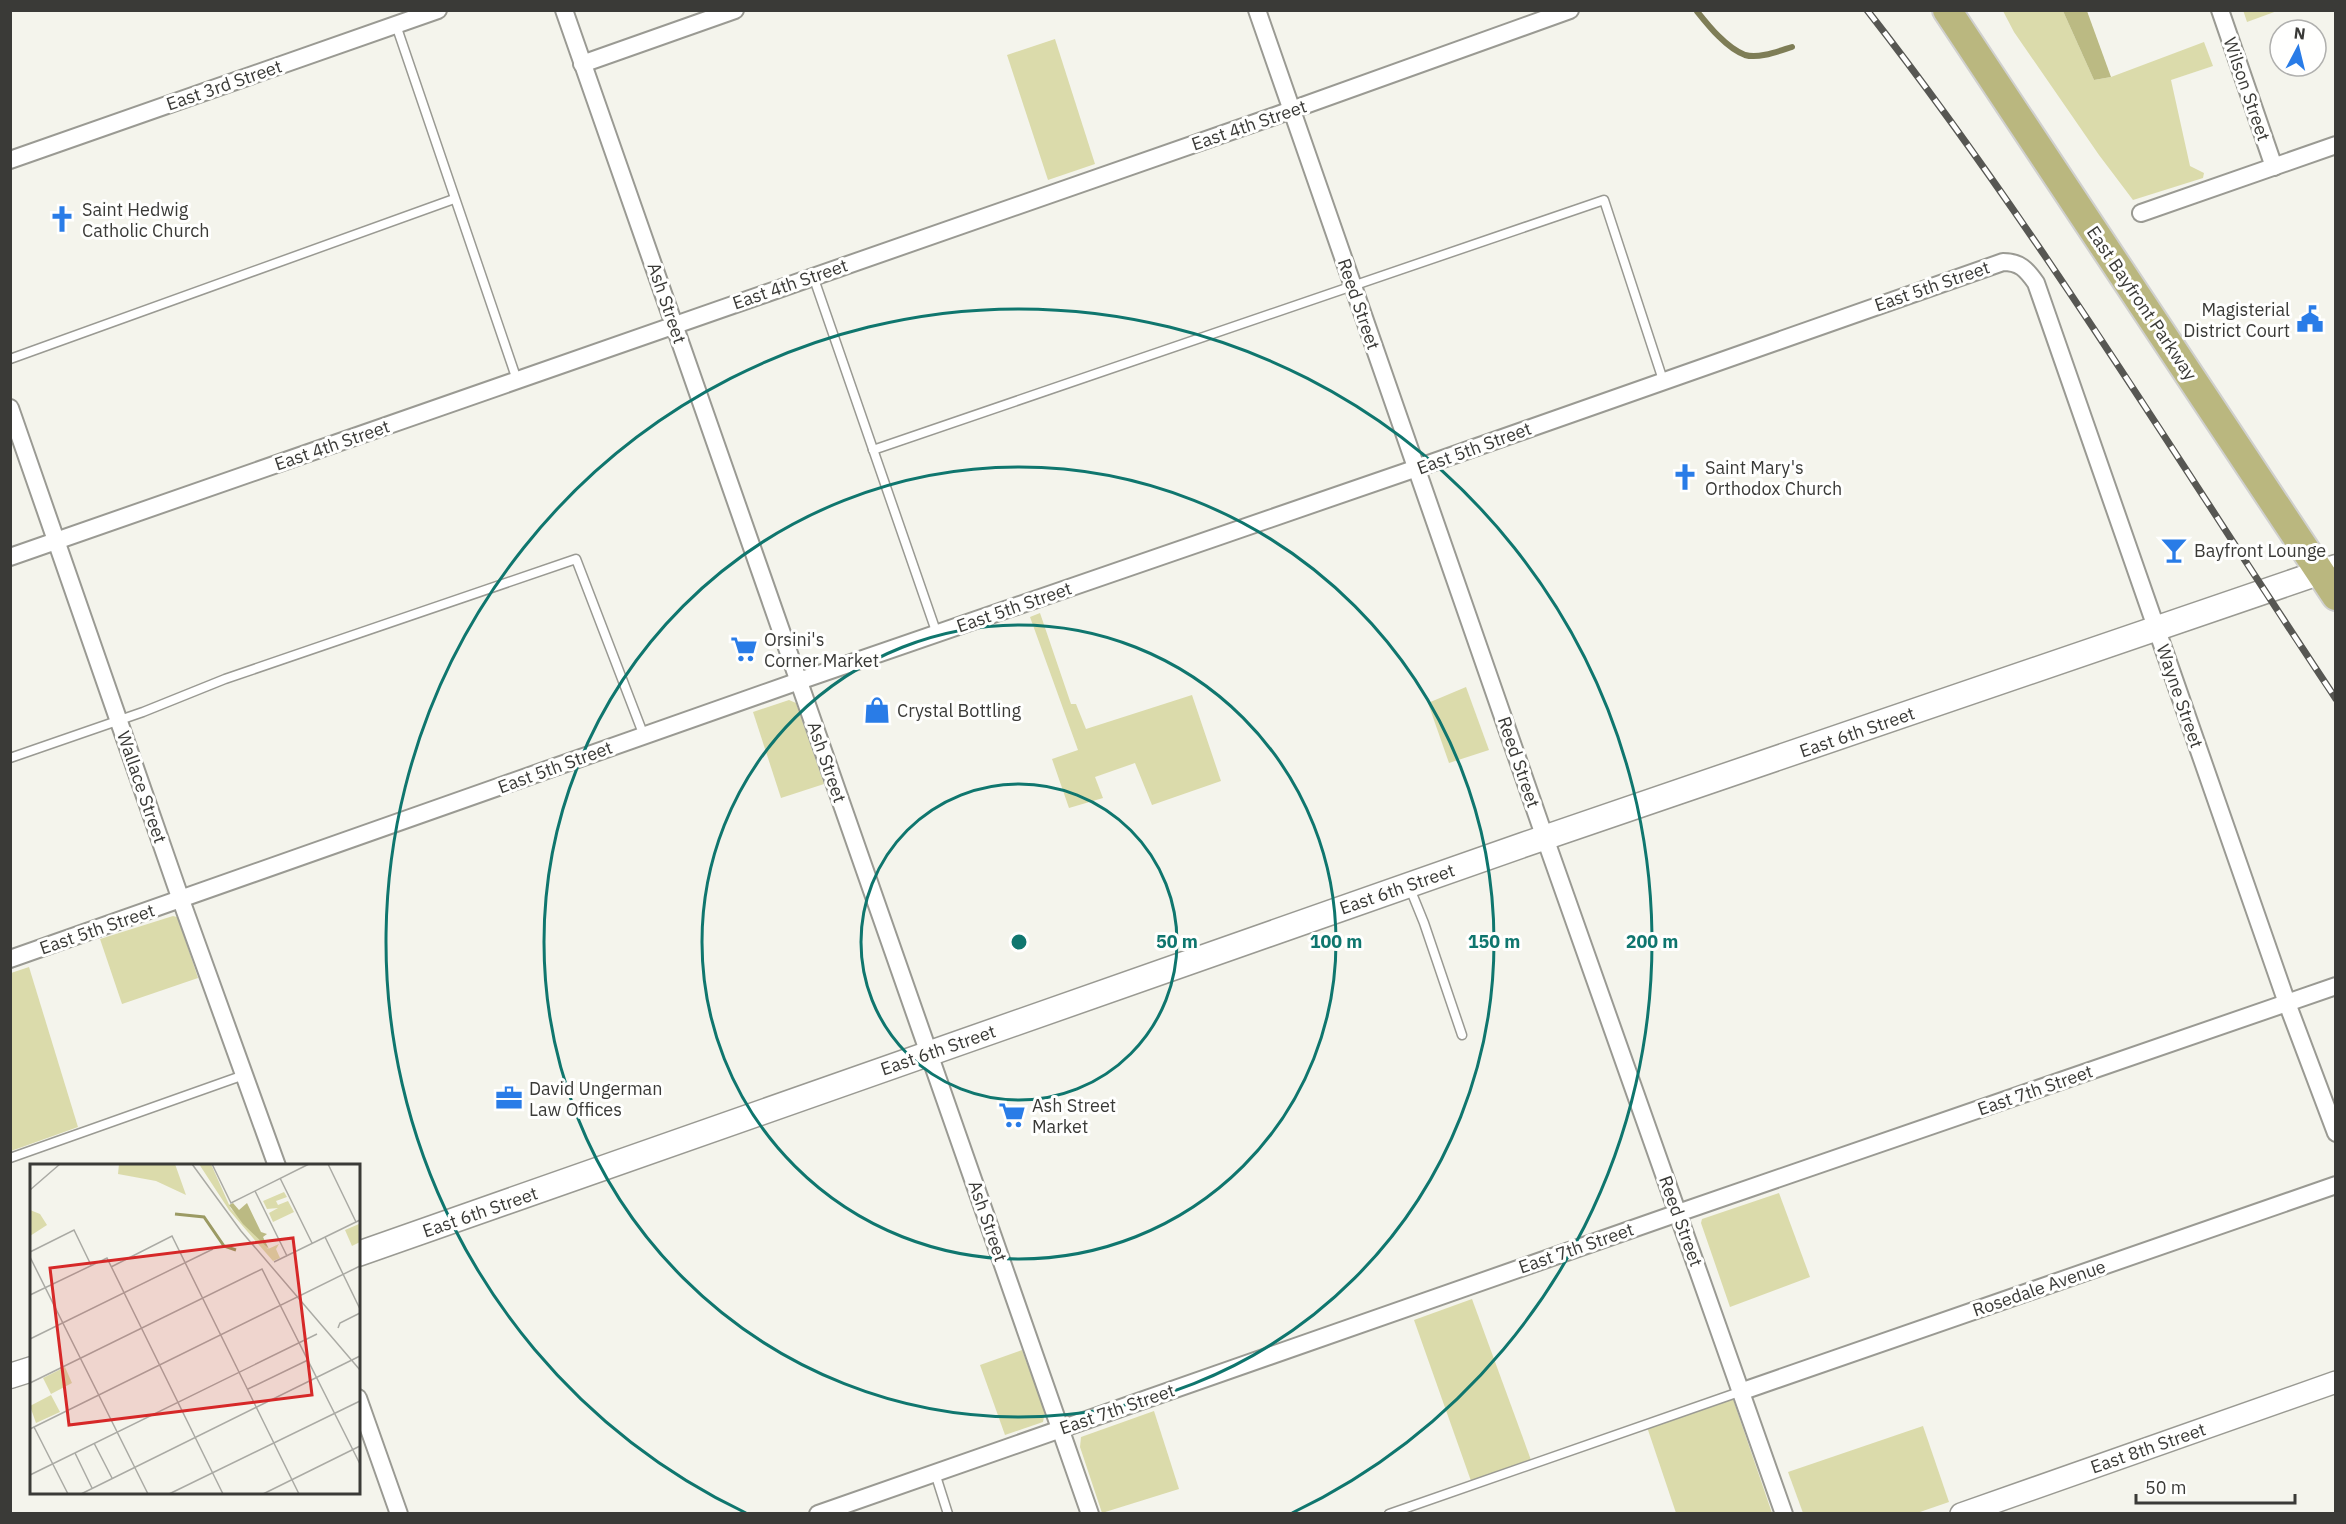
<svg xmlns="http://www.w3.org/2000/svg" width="2346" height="1524" viewBox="0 0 2346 1524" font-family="'IBM Plex Sans',sans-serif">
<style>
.green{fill:#dbdbab}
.forest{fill:#bbba83}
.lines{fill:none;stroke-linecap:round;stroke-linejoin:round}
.stream{stroke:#7e7d56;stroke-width:6}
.service-casing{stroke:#9a9a93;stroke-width:11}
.minor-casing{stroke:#9a9a93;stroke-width:20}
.tertiary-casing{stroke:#9a9a93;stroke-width:24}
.secondary-casing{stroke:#9a9a93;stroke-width:27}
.trunk-casing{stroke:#d0d0cf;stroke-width:32}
.service{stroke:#fff;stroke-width:8}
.minor{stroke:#fff;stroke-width:16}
.tertiary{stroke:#fff;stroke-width:21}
.secondary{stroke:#fff;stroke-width:24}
.trunk{stroke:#bab77f;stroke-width:28}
.rail-casing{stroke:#575753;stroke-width:7}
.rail{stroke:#fffffe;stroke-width:4.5;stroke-dasharray:14;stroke-linecap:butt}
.ring{fill:none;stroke:#0f766e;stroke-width:3}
.labels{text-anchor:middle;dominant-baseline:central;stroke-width:6;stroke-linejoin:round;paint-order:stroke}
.street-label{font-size:18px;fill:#3a3a37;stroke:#fffffe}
.poi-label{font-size:18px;fill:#3a3a37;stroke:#fffffe;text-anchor:start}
.inset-river{fill:none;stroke:#9b9a63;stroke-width:3}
.inset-road{fill:none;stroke:#aaaaa4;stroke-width:1.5}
.view{fill:#d62828;fill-opacity:0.15;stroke:#d62828;stroke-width:3}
.inset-edge{fill:none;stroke:#3a3a37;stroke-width:3}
.centre{fill:#0f766e;stroke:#fffffe;stroke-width:3}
.ring-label{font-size:18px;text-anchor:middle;font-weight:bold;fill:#0f766e;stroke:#fffffe;stroke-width:6;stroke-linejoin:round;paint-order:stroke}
</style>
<rect width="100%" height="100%" fill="#f4f4ec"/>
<!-- green -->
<g class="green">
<polygon points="2243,10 2277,10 2277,11 2247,22"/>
<polygon points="2003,11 2063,11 2094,80 2111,77 2204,42 2213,66 2171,80 2190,166 2204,173 2203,178 2133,200 2099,155 2014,32"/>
<polygon points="1055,39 1095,164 1048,180 1007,55"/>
<polygon points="1040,613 1071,704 1076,704 1086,729 1192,695 1221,781 1152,805 1135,763 1095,777 1103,798 1069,808 1052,759 1078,750 1030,617"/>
<polygon points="1466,687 1489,750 1449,763 1428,703"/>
<polygon points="789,700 796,703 824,784 781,798 753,712"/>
<polygon points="173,916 177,917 180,924 198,978 122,1004 100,939"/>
<polygon points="29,967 78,1127 11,1151 11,973"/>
<polygon points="1779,1193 1810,1277 1730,1307 1701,1223 1702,1219"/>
<polygon points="1472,1299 1531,1460 1471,1481 1414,1320"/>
<polygon points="1022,1350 1045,1411 1043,1422 1005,1435 980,1365"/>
<polygon points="1733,1399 1772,1513 1676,1513 1647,1427"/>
<polygon points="1154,1411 1179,1489 1102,1513 1080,1447 1081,1437"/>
<polygon points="1923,1426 1949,1502 1917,1513 1803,1513 1788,1472"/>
</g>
<!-- forest -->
<polygon class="forest" points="2063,11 2087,11 2111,77 2094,80"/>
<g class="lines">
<!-- stream -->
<path class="stream" d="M1696,10C1708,25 1726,48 1745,55C1759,59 1779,51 1792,47"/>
<defs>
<g id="service">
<polyline points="396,25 517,380"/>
<polyline points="813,276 937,634"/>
<polyline points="10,359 454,199"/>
<polyline points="873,450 1604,200 1663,380"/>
<polyline points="10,758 143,712 225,679 576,559 644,736"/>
<polyline points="1409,886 1424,923 1462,1035"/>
<polyline points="10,1158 244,1075"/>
<polyline points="935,1473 948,1514"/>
<polyline points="1389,1514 1742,1391"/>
</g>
<g id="minor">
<polyline points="564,10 1090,1514"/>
<polyline points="1257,10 1545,838 1784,1514"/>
<polyline points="2220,10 2274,167"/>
<polyline points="582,64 735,10"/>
<polyline points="10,160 438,10"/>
<polyline points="2141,213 2336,145"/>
<polyline points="10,408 181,900 277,1166"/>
<polyline points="10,557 1269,118 1570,10"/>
<path d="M10,959L799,681L1417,468L2003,262C2020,262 2026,269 2036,283L2287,1003L2336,1133"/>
<polyline points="1743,1391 2336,1185"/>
<polyline points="358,1398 399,1514"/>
<polyline points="818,1514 1678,1213 2336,986"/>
</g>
<polyline id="tertiary" points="1961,1514 2336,1382"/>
<g id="secondary">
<polyline points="358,1254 1523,845 2336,567"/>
<polyline points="10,1376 32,1369"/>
</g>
<polyline id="trunk" points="1947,10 2336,596"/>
</defs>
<!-- service casing -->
<use href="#service" class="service-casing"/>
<!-- minor casing -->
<use href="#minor" class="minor-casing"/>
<!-- tertiary casing -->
<use href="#tertiary" class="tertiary-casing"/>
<!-- secondary casing -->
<use href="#secondary" class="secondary-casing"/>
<!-- trunk casing -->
<use href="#trunk" class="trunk-casing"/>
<!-- service -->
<use href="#service" class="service"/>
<!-- minor -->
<use href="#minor" class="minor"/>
<!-- tertiary -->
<use href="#tertiary" class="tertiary"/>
<!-- secondary -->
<use href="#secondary" class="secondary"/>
<!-- trunk -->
<use href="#trunk" class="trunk"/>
<defs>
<path id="rail" d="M1867,10C2038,229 2182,468 2336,699"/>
</defs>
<!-- rail casing -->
<use href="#rail" class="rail-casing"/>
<!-- rail -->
<use href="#rail" class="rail"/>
</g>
<!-- distance rings -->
<g class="ring">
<circle cx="1019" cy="942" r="158"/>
<circle cx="1019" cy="942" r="317"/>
<circle cx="1019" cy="942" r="475"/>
<path d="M746 1513A633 633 0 1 1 1292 1513"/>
</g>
<!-- icons -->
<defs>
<symbol id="church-bare" viewBox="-9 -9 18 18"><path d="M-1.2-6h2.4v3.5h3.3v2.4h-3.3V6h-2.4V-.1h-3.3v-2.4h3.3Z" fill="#297ce7" stroke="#fffffe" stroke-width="2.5" paint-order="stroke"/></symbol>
<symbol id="civic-bare" viewBox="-9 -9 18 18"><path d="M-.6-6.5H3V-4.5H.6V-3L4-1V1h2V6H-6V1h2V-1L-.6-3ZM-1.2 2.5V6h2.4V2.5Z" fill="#297ce7" stroke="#fffffe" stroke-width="2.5" paint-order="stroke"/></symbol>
<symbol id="bar-bare" viewBox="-9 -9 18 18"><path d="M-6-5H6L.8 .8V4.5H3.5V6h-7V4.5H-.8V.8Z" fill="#297ce7" stroke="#fffffe" stroke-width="2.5" paint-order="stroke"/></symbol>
<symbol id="supermarket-bare" viewBox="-9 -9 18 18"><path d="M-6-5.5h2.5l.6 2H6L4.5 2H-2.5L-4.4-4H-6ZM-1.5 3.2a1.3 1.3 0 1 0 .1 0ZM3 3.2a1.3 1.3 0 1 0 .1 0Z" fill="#297ce7" stroke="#fffffe" stroke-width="2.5" paint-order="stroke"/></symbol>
<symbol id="shop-bare" viewBox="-9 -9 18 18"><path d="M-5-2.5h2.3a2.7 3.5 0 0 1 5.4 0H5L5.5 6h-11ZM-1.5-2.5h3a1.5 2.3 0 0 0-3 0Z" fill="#297ce7" stroke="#fffffe" stroke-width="2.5" paint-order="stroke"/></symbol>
<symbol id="office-bare" viewBox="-9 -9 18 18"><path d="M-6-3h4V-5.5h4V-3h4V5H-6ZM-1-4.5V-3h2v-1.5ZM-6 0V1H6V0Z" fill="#297ce7" stroke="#fffffe" stroke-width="2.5" paint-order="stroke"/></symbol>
</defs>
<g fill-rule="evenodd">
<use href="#church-bare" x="43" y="200" width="38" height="38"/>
<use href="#civic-bare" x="2291" y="300" width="38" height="38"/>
<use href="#church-bare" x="1666" y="458" width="38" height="38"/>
<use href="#bar-bare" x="2155" y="531" width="38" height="38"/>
<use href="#supermarket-bare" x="725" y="630" width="38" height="38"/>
<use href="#shop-bare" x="858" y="691" width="38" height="38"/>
<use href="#office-bare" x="490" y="1079" width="38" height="38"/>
<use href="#supermarket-bare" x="993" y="1096" width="38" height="38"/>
</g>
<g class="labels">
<!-- street labels -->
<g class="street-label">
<text transform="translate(224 85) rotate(-19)">East 3rd Street</text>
<text transform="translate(2247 89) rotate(71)">Wilson Street</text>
<text transform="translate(1249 125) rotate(-19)">East 4th Street</text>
<text transform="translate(790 284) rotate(-19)">East 4th Street</text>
<text transform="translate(1932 286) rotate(-19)">East 5th Street</text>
<text transform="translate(667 303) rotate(71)">Ash Street</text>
<text transform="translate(2142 303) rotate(56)">East Bayfront Parkway</text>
<text transform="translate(1359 304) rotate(71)">Reed Street</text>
<text transform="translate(332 445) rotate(-19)">East 4th Street</text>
<text transform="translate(1474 448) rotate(-20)">East 5th Street</text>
<text transform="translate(1014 607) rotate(-19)">East 5th Street</text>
<text transform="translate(2180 696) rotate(71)">Wayne Street</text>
<text transform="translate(1857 732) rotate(-19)">East 6th Street</text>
<text transform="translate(827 762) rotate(71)">Ash Street</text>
<text transform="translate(1519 762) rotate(71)">Reed Street</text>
<text transform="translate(555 767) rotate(-20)">East 5th Street</text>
<text transform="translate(142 787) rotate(71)">Wallace Street</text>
<text transform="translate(1397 889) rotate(-19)">East 6th Street</text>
<text transform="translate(97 929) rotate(-19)">East 5th Street</text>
<text transform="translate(938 1050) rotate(-19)">East 6th Street</text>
<text transform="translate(2035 1090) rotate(-19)">East 7th Street</text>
<text transform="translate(480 1212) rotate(-19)">East 6th Street</text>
<text transform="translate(988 1221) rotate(71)">Ash Street</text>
<text transform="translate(1681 1221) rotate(70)">Reed Street</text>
<text transform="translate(1576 1248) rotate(-19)">East 7th Street</text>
<text transform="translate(2039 1288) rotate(-19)">Rosedale Avenue</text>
<text transform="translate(1117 1409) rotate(-19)">East 7th Street</text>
<text transform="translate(2148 1448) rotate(-19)">East 8th Street</text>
</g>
<!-- poi labels -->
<g class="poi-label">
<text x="82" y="209">Saint Hedwig<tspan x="82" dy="21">Catholic Church</tspan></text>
<text x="2290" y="309" text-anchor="end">Magisterial<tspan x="2290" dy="21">District Court</tspan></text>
<text x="1705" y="467">Saint Mary's<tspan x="1705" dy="21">Orthodox Church</tspan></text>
<text x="2194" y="550">Bayfront Lounge</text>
<text x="764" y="639">Orsini's<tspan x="764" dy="21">Corner Market</tspan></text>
<text x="897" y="710">Crystal Bottling</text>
<text x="529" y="1088">David Ungerman<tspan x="529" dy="21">Law Offices</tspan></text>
<text x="1032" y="1105">Ash Street<tspan x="1032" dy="21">Market</tspan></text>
</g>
</g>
<!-- overview -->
<g transform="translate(30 1164)">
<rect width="330" height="330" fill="#f4f4ec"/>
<path d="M89,0H145L156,31L126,17L88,10ZM169,0H181L201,45L230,72L238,85L249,80L246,85L250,94L243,97L229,81L199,46ZM254,28L257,33L246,37L248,41L258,37L264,48L243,58L239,49L248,44L237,45L233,37ZM0,46L10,50L17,61L0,72ZM329,60L330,78L322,82L315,66ZM35,203L42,219L21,230L13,214ZM21,231L30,248L6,259L0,242Z" fill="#dbdbab"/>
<path d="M203,39L209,46L217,39L231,68L237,70L233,73L239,85L213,60L199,41Z" fill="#bbba83"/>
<path class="inset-river" d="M145,50L174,53L194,82L206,86"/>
<path class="inset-road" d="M162,0L211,67L330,206M182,0L201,39L279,0M298,0L326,58M250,14L282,79M0,26L30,0M225,27L257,92M295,73L330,145M0,88L44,66L61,101M0,93L118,330M244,98L330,56M81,103L142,72L269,330M0,131L77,94L193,330M308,164L310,159L330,149M0,175L183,85M0,219L232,105L330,300M218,225L278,196M4,263L38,330M0,265L330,102M64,279L82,314M45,289L62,324M0,311L287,170M51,330L330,192M139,330L330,237M233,330L330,282"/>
<path class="view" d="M263,74L282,231L39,261L20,104Z"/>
<rect width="330" height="330" class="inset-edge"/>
</g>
<circle cx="1019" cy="942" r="9" class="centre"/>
<g class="ring-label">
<text x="1177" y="948">50 m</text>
<text x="1336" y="948">100 m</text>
<text x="1494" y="948">150 m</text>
<text x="1652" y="948">200 m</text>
</g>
<!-- border -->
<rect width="2346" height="1524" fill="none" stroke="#3a3a37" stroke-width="24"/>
<!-- north arrow -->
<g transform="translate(2298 48) rotate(7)"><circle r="28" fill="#fffffe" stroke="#b0b0ae" stroke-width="1.5"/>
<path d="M0-4.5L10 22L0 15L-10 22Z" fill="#297ce7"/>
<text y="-9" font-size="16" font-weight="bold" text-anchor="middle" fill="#3a3a37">N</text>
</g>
<!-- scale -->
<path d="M2136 1494v9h159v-9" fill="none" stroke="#3a3a37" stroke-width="3"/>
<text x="2145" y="1494" font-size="18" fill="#3a3a37" stroke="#fffffe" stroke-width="4.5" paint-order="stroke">50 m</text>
</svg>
